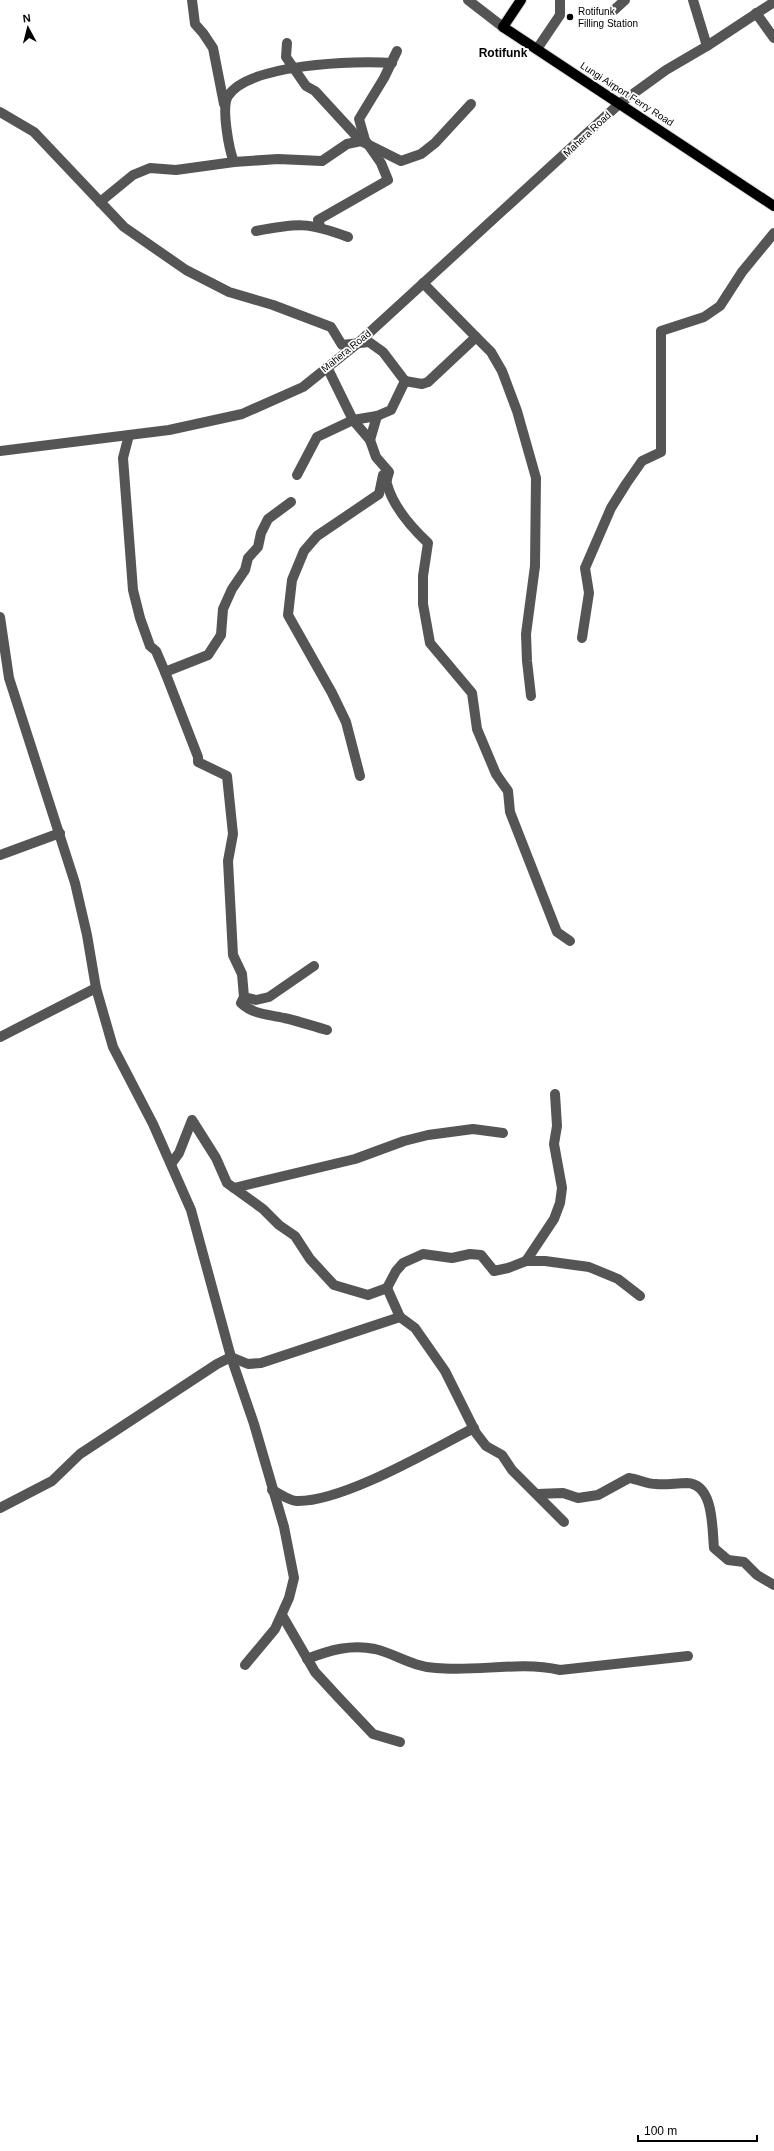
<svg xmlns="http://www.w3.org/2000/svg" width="774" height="2151" viewBox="0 0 774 2151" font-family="Arial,sans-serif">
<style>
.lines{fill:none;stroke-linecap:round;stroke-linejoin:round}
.major-casing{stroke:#dbdbdb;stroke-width:12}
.minor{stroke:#555;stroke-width:10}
.major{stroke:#000;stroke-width:10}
.poi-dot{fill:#000;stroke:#fff;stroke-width:1.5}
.labels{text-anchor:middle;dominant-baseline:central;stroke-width:3.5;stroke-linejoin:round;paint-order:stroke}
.poi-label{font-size:10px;fill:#000;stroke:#fff;text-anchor:start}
.street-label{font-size:10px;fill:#000;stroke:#fff}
.quarter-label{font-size:12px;font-weight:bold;fill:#000;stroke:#fff}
</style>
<rect width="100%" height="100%" fill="#fff"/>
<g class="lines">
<defs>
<polyline id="major" points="521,0 503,27 774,206"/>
</defs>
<!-- major casing -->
<use href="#major" class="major-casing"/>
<!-- minor -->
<g class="minor">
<polyline points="192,0 195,24 203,33 213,48 224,104"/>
<polyline points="468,0 503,27"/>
<polyline points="693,0 707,46"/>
<polyline points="613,11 625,0"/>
<polyline points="756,13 774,38"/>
<polyline points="287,43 286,57 306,86 315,91 361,141 401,161 421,154 435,143 471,104"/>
<polyline points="537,49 560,15 560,0"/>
<polyline points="0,112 34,132 124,227 186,270 229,292 273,305 331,327 342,345 369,342 383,352 405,381 391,410 377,416 353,420 327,367"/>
<path d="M234,162C229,150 221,107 228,96C248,64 356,60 392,63"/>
<polyline points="100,202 133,175 150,168 176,170 234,162 278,159 322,161 347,144 361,141"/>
<polyline points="320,226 318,220 388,180 381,163 365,140 359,119 384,78 397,51"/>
<path d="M256,231C298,223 308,222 348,237"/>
<polyline points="476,337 491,352 502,371 517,411 536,478 535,566 526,634 527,661 531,696"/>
<polyline points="405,381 422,384 428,382 476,337 423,283"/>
<polyline points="129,435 123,458 133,590 140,618 150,646 156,651 165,672 198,757 198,762 227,776 233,834 228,861 233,955 242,974 244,997 256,1000 269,997 314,966"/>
<polyline points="370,440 377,416"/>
<polyline points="0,451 169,430 242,414 303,387 358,343 619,104 666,70 707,46 774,2"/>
<path d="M297,475L317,437L353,420L370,440L376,457L389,472C388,476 386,480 387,484C393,506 412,528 428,543L423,576V604L430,643L472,693L477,729L496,774L508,791L510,812L557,932L570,941"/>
<polyline points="0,617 9,678 75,883 87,935 96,988 113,1047 153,1124 191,1210 231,1357 254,1424 284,1527 294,1578 289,1598 275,1629 245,1665"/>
<polyline points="582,638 589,593 585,568 611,508 626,484 642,461 661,452 661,331 704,317 720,306 742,272 774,233"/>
<polyline points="165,672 208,655 221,635 223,609 232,589 245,570 248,558 258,547 261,533 268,519 291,502"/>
<polyline points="360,776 346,722 332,693 288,615 292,580 304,551 317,536 379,494 383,475"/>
<polyline points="0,855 60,833"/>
<path d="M244,997L241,1003C254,1015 268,1014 284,1018C299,1021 312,1026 327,1030"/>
<polyline points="0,1037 96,988"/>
<polyline points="234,1188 355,1159 404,1141 428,1135 473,1129 503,1133"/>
<polyline points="526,1261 554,1219 560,1203 562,1188 554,1144 557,1126 555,1094"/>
<polyline points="387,1288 396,1271 403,1263 423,1254 452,1258 470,1254 481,1255 494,1271 508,1268 526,1261 545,1261 589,1267 618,1279 640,1296"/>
<polyline points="400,1317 415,1328 445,1371 476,1433 486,1446 502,1455 512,1470 564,1522"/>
<path d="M272,1490C279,1493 289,1501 297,1501C343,1502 431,1450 474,1428"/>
<path d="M537,1494L563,1493L578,1498L598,1495L629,1478C638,1479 647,1484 656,1484C667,1485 676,1483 687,1483C714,1484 712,1528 714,1548L728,1560L744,1562L757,1575L774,1585"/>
<polyline points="0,1508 52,1481 80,1454 217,1364 231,1357 248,1364 261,1363 400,1317 387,1288 368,1295 334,1285 310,1259 295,1236 279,1225 263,1209 227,1183 216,1158 192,1120 179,1153 171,1164"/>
<polyline points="282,1615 315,1672 338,1697 373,1734 400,1742"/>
<path d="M307,1659C330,1650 351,1644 375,1649C396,1654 413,1667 436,1668C478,1672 518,1661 560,1670L688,1656"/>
</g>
<!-- major -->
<use href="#major" class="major"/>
</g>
<!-- markers -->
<circle class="poi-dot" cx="570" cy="17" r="4"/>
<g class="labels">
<!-- poi labels -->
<g class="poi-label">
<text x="578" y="11">Rotifunk<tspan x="578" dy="12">Filling Station</tspan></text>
</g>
<!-- street labels -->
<g class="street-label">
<text transform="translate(627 94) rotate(33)">Lungi Airport Ferry Road</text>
<text transform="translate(587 134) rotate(-43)">Mahera Road</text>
<text transform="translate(346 351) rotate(-39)">Mahera Road</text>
</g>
<!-- quarter labels -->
<g class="quarter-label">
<text x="503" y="53">Rotifunk</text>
</g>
</g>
<!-- north arrow -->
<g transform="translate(28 28) rotate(353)" stroke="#ffffff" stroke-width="3" paint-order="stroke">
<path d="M0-3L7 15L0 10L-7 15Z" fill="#000000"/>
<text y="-6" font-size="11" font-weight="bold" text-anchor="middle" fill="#000000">N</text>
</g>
<!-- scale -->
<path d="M638 2135v6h119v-6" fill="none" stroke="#000000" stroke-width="2"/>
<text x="644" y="2135" font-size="12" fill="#000000" stroke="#ffffff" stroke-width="3" paint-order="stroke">100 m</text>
</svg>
